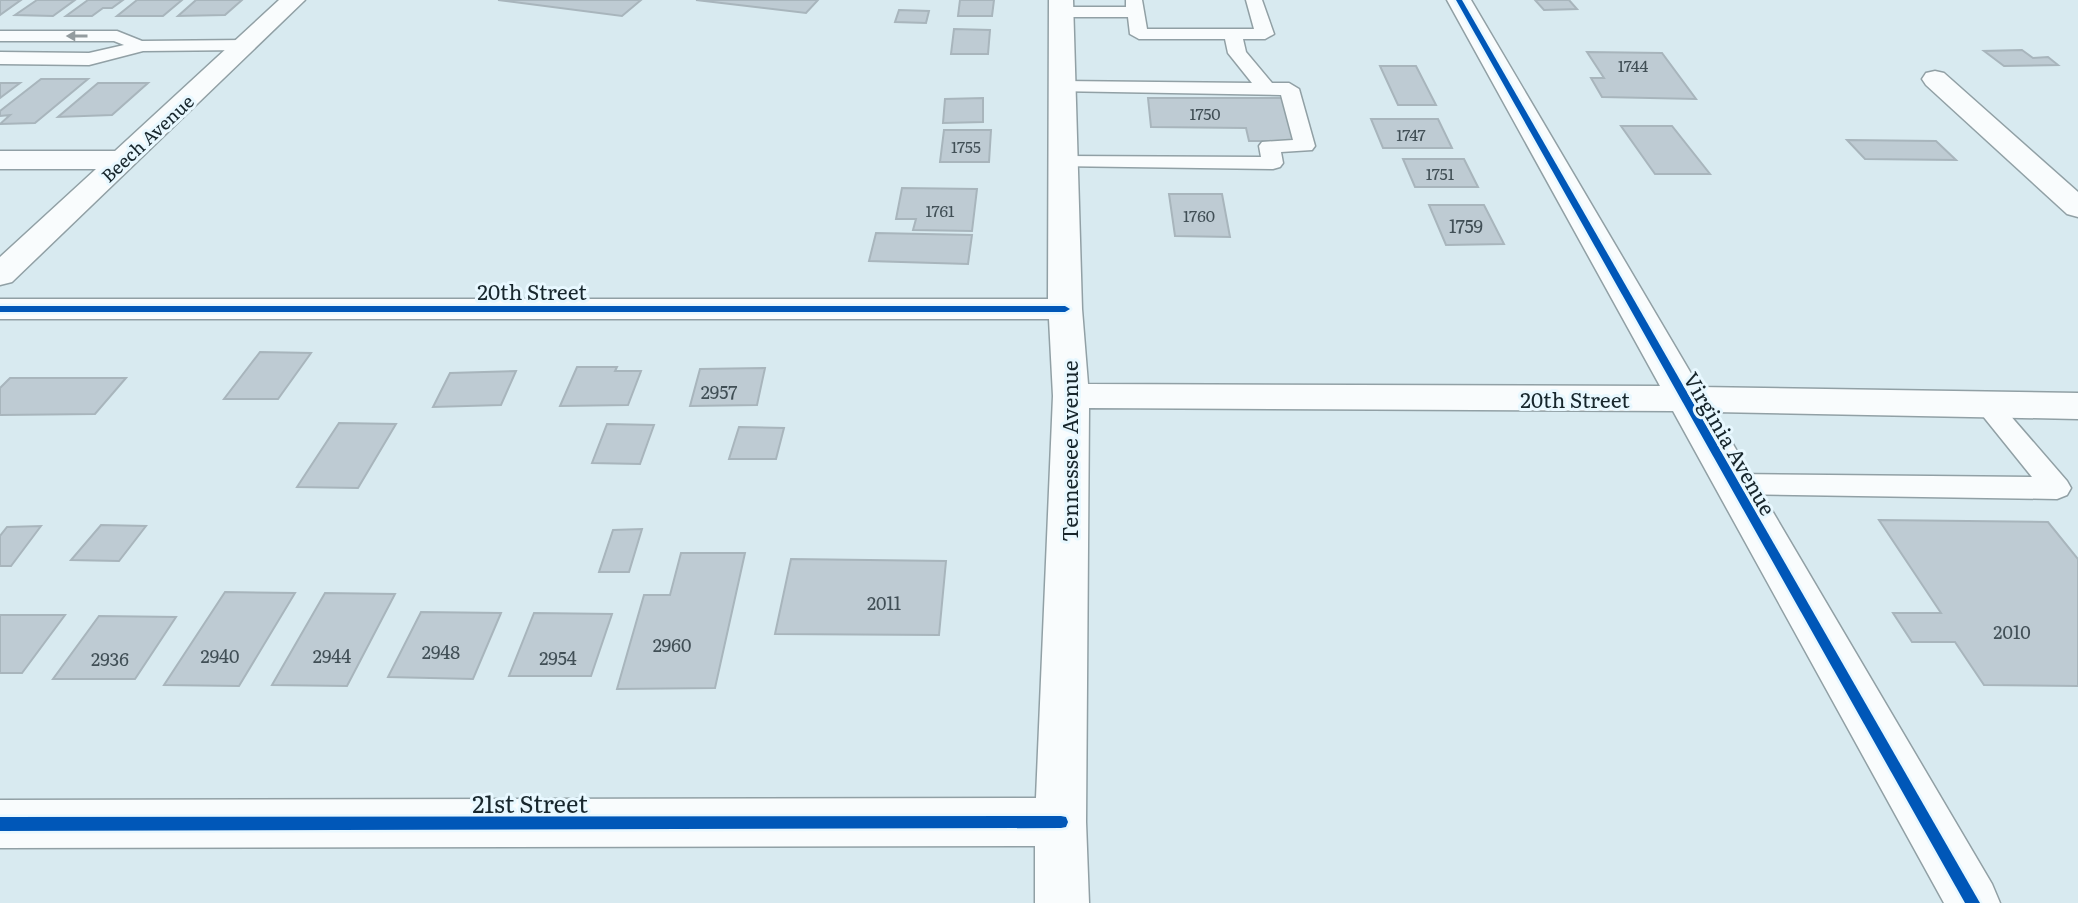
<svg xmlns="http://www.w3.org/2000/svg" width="2078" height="903" viewBox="0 0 2078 903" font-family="Literata,serif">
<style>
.building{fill:#becbd3;stroke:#a8b5bc;stroke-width:2}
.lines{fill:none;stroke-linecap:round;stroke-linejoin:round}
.lane-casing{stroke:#91a0a5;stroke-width:3}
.street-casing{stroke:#91a0a5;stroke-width:3}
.lane{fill:#f9fcfd;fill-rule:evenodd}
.street{fill:#f9fcfd;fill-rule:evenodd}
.cycleway-casing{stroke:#e8f8ff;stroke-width:5}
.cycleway{fill:#0057b8;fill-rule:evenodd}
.oneway{fill:#939c9f}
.labels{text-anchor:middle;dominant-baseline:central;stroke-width:6;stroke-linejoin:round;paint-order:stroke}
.far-number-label{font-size:16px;fill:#414f56}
.far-street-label{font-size:18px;fill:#17262c;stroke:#e8f8ff}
.number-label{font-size:18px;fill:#414f56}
.street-label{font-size:21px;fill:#17262c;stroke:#e8f8ff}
.near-street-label{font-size:24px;fill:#17262c;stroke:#e8f8ff}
</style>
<rect width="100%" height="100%" fill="#d8eaf0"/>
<!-- building -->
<g class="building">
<polygon points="0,0 21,0 0,15"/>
<polygon points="37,0 75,0 53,16 15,15"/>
<polygon points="88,0 123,0 112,8 103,8 92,16 66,16"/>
<polygon points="137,0 182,0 163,16 117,16"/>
<polygon points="196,0 242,0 225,15 178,16"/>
<polygon points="498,0 641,0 622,16"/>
<polygon points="696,0 818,0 806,13"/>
<polygon points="960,0 994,0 992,16 958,16"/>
<polygon points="1535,0 1569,0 1577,9 1544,10"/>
<polygon points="899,10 929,11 926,23 895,22"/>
<polygon points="954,29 990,30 988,54 951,54"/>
<polygon points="2022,50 2033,58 2048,57 2058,65 2004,66 1984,51"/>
<polygon points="1587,52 1662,53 1696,99 1602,97 1591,78 1604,78"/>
<polygon points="1380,66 1416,66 1436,105 1398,105"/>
<polygon points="41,79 88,79 35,123 0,124 10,115 0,116 0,111"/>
<polygon points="0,83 20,83 0,98"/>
<polygon points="98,83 148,83 112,115 58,117"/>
<polygon points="983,98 983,122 943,123 945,99"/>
<polygon points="1148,98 1283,98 1296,141 1249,141 1246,128 1151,127"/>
<polygon points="1371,119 1438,119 1452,148 1383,148"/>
<polygon points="1621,126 1672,126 1710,174 1655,174"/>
<polygon points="944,130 991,130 989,162 940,162"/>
<polygon points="1847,140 1936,141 1956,160 1865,159"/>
<polygon points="1403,159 1464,159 1478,187 1415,187"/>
<polygon points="902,188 977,189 972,231 913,230 916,219 896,219"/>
<polygon points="1169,194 1222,194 1230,237 1175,236"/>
<polygon points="1429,205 1484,205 1504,244 1446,245"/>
<polygon points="876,233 972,235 968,264 869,261"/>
<polygon points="260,352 311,353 278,399 224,399"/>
<polygon points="577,367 617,367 615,371 641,371 628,405 560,406"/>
<polygon points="765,368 757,405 690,406 700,369"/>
<polygon points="516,371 501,405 433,407 450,373"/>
<polygon points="10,378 126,378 95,414 0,415 0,388"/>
<polygon points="339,423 396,424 358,488 297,487"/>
<polygon points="607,424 654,425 640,464 592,463"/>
<polygon points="739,427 784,428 776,459 729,459"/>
<polygon points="1879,520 2048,522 2078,559 2078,686 1984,685 1955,642 1912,642 1893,613 1941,613"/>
<polygon points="101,525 146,526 119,561 71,560"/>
<polygon points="41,526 11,566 0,566 0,536 7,527"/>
<polygon points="642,529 629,572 599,572 613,530"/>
<polygon points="681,553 745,553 715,688 617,689 644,595 670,595"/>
<polygon points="791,559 946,561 939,635 775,634"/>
<polygon points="225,592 295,593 239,686 164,685"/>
<polygon points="325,593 395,594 347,686 272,685"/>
<polygon points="421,612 501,613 473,679 388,677"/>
<polygon points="534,613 612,614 591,676 509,676"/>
<polygon points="0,615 65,615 22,673 0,673"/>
<polygon points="99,616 176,617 135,679 53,679"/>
</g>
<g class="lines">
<defs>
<g id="lane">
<polygon points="1126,0 1142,0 1147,29 1254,29 1246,0 1262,0 1274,34 1265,39 1243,39 1246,52 1272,83 1289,83 1299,89 1315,146 1312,150 1281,152 1283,163 1280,167 1273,169 1056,166 1053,162 1056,158 1063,156 1261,157 1259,146 1262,142 1293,140 1281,95 1055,91 1052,87 1055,83 1062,81 1252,83 1228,53 1225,39 1139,39 1130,34 1128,17 1062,17 1053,12 1062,7 1126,7"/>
<polygon points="0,31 117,31 142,41 247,40 256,45 247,50 143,51 89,65 0,64 0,52 89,53 124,45 114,41 0,41"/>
<polygon points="1987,396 1996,399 2067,481 2071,488 2067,495 2057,499 1733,494 1723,491 1719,484 1723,477 1733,474 2032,477 1974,405 1978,399"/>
</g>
<g id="street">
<polygon points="279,0 305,0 12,282 0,285 0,257 96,169 0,169 0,151 115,151"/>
<polygon points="1049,0 1073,0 1082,309 1088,384 1660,386 1447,0 1471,0 1699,387 2078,393 2078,419 1714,412 1992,884 2000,903 1944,903 1673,411 1089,408 1086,822 1089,903 1035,903 1035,846 0,848 0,800 1036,798 1053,396 1049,319 0,319 0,299 1048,299"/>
<polygon points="1935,71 1944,73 2078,192 2078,217 2067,214 1926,85 1922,79 1926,73"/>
</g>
</defs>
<!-- lane casing -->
<use href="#lane" class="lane-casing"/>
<!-- street casing -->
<use href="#street" class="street-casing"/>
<!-- lane -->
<use href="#lane" class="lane"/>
<!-- street -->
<use href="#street" class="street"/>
<defs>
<g id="cycleway">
<polygon points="1456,0 1462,0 1980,903 1965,903"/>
<polygon points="0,306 1065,306 1070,309 1065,312 0,312"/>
<polygon points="1061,816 1066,817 1068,822 1066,827 1061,828 0,831 0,817"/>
</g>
</defs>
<!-- cycleway casing -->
<use href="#cycleway" class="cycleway-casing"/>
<!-- cycleway -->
<use href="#cycleway" class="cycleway"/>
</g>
<!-- one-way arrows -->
<defs><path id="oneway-solid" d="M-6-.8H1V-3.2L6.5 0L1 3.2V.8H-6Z" transform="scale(1.75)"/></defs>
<use class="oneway" href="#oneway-solid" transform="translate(77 36) rotate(180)"/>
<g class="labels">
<!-- far-number labels -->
<g class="far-number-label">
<text x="1633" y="65">1744</text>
<text x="1205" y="113">1750</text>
<text x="1411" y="134">1747</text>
<text x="966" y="146">1755</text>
<text x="1440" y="173">1751</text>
<text x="940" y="210">1761</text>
<text x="1199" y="215">1760</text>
</g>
<!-- far-street labels -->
<g class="far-street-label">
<text transform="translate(147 138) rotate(-43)">Beech Avenue</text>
</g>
<!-- number labels -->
<g class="number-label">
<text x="1466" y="225">1759</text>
<text x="719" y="391">2957</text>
<text x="884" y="602">2011</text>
<text x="2012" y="631">2010</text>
<text x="672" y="644">2960</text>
<text x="441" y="651">2948</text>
<text x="220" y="655">2940</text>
<text x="332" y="655">2944</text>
<text x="558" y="657">2954</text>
<text x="110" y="658">2936</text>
</g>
<!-- street labels -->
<g class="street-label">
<text x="532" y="290">20th Street</text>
<text x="1575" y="398">20th Street</text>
<text transform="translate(1731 443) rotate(60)">Virginia Avenue</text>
<text transform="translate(1068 451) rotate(-90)">Tennessee Avenue</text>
</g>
<!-- near-street labels -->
<g class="near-street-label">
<text x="530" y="802">21st Street</text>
</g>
</g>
</svg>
